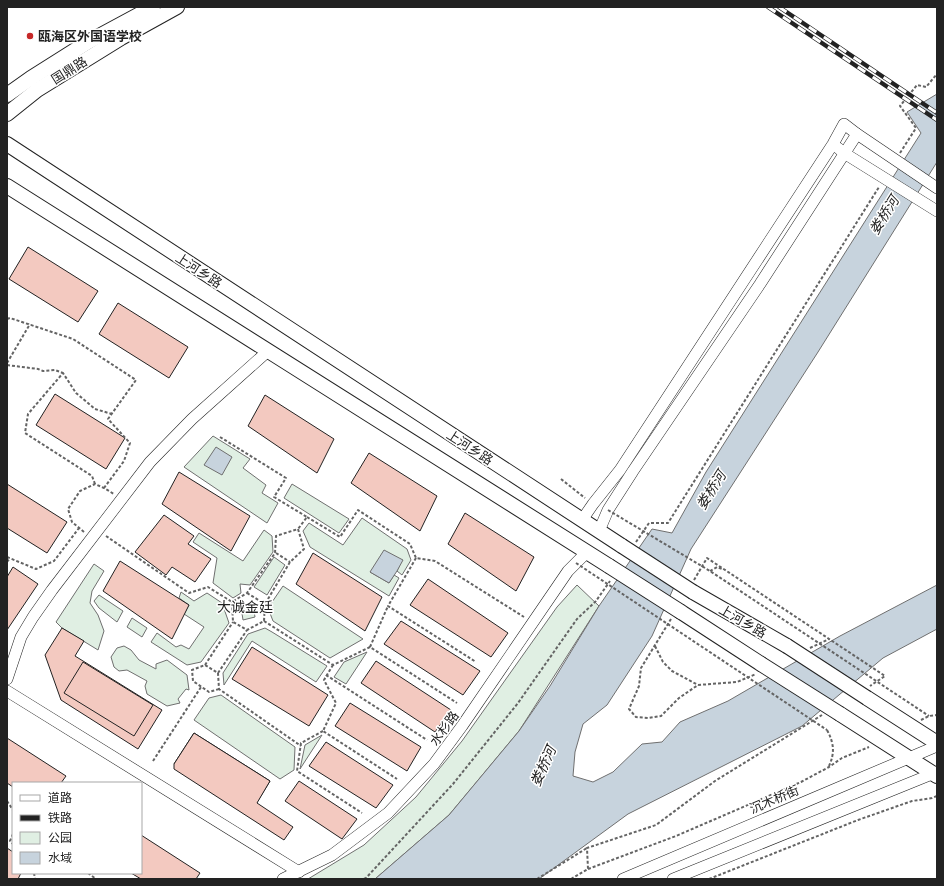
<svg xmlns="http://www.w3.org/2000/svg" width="944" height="886" viewBox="0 0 944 886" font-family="Quicksand,'Noto Sans SC',sans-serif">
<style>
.green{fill:#e0efe3;stroke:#6f6f6f}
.water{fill:#c7d3dd;stroke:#6f6f6f}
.building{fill:#f3c9c0;stroke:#222}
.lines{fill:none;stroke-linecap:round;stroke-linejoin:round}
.minor-casing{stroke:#222;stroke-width:12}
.major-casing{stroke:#222;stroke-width:16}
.path{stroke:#646464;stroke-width:2;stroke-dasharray:3 2;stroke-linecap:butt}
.minor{stroke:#fff;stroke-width:11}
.major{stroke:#fff;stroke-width:14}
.rail-casing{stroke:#222;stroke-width:4.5}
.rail{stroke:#fff;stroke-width:3;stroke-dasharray:9;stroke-linecap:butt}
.major-bridge-casing{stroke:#222;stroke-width:16;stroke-linecap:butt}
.path-bridge{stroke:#646464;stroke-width:2;stroke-dasharray:3 2;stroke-linecap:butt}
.major-bridge{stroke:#fff;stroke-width:14}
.poi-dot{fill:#c62828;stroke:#fff;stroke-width:1.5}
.labels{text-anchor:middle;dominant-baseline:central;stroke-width:3;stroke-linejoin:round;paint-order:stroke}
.poi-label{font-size:13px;font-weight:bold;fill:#222;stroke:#fff;text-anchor:start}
.street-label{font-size:13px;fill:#222;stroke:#fff}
.water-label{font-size:14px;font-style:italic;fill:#222;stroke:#fff}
.neighbourhood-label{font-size:14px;fill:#222;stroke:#fff}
</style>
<rect width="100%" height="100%" fill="#fff"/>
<!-- green -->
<g class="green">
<polygon points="213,436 250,459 243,468 266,485 262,493 278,503 267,523 184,467"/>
<polygon points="292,484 349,519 339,533 284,498"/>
<polygon points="362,518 407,549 411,560 402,575 397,571 402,560 370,572 389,583 394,575 399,578 389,596 310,547 303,531 309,523 343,545"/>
<polygon points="264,530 272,536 273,552 250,585 240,584 241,593 233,598 213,583 217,558 193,542 199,533 243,561"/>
<polygon points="274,557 285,565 267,595 254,587"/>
<polygon points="94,564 104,571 92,591 90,603 98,615 104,631 98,650 62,628 56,622"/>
<polygon points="577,585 599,606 519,731 449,815 375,879 308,879 364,845 416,797 462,741 557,607"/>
<polygon points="283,586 363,639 330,658 273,621 268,608"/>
<polygon points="181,592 194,601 207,593 222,603 229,623 201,662 187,665 151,642 157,633 176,647 181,645 189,649 204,627 184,614 189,605 179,598"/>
<polygon points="99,595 123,611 117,622 99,608 94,601"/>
<polygon points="253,605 255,617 243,620 241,607"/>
<polygon points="132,618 147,628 142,637 127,627"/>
<polygon points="265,628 272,632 327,666 316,682 252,641 224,685 223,673 248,634"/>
<polygon points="124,646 131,650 139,660 156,669 156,664 167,660 187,675 189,690 186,689 178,699 180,703 167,706 147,694 145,686 147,681 127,670 119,671 114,667 111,657 117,648"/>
<polygon points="367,652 346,684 334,677 344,662"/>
<polygon points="221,695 295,747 294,770 280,779 194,720 209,698"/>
<polygon points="322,735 300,769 305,745"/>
</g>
<!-- water -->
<g class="water">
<polygon points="937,94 937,162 818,352 691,549 652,636 607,705 583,724 575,752 573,776 593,782 613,772 642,744 662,742 680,722 728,701 840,636 937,585 937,629 883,658 802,726 628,814 539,879 375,879 449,815 519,731 550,686 599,606 652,529 672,533 706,472 921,133 907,112"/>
<polygon points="216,447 232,457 222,475 204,465"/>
<polygon points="384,550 403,560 397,571 389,583 370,572"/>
</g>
<!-- building -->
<g class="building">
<polygon points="28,247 98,291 78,322 9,279"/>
<polygon points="118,303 188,347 169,378 99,334"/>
<polygon points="55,394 125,438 106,469 36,425"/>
<polygon points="265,395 334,439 317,473 248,426"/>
<polygon points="369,453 437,496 420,531 351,483"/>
<polygon points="179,472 250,516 231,551 162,504"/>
<polygon points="7,484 67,522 47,553 7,528"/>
<polygon points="465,513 534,557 516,591 448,544"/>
<polygon points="164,515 194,536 188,544 211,559 195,582 172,567 166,575 135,552"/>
<polygon points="313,553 382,597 365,631 296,584"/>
<polygon points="120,561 189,605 172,639 103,591"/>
<polygon points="13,567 38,584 7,630 7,577"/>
<polygon points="428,579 508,633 491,657 410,605"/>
<polygon points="401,621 480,671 463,695 384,644"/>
<polygon points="62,628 84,641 75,656 162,710 138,749 61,700 45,655"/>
<polygon points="252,647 328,695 309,726 232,679"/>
<polygon points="376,661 451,710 435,732 361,683"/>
<polygon points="83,662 153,705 134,736 64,693"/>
<polygon points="350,703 421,747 407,771 335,726"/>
<polygon points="194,733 270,781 251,812 174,764"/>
<polygon points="194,733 270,781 257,803 293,827 284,840 174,769 174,764"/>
<polygon points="7,738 66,776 61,783 13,783 13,787 7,783"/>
<polygon points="326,742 393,785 376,808 309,766"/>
<polygon points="299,781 357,819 342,839 285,801"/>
<polygon points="141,835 200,873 196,879 141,879 131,873 141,873"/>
<polygon points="7,848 13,852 13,873 21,873 18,879 7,879"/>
</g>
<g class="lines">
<defs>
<g id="minor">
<polyline points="838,148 844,153 937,211"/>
<polyline points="582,520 593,504 620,470 833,144 844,124 857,134 937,188"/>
<polyline points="599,531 608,510 633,471 760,284 857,134"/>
<polyline points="7,679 21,637 33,617 52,590 150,462 192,419 268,351"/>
<polyline points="7,691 299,872"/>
<polyline points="283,879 332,855 388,813 434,764 462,726 568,571 587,552"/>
<polyline points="623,879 937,746"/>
<polyline points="673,879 937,772"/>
</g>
<g id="major">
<polyline points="7,95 31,78 88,42 153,7"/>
<polyline points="7,114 37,90 121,38 177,7"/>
<polyline points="7,144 622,546"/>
<polyline points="7,186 609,566"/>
<polyline points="693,592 787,646"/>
<polyline points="681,612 761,664"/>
<polyline points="867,698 937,743"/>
<polyline points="840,714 937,776"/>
</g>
</defs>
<!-- minor casing -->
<use href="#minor" class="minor-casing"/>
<!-- major casing -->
<use href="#major" class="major-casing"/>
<!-- path -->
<g class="path">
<polyline points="900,153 916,128 900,106 917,85 926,87 937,74"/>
<polyline points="7,319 10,318 73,339 136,380 108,419 130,443 124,461 104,488"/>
<polyline points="7,363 30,324"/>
<polyline points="7,365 38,369 43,371 55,370 63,373"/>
<polyline points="220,437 286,478 274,497 307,517 298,529"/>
<polyline points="561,479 585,498"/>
<polyline points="95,484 92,476 25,433 28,414 63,373 76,393 95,409 112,414"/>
<polyline points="307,517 340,537 358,510 410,544 416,558 435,561 524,617"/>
<polyline points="84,532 72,522 68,509 80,491 95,484 104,488 114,494"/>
<polyline points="106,536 189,593 208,587 232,602"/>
<polyline points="636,542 649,523 668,523 879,187"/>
<polyline points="276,553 290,562"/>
<polyline points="7,557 36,569 54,561 79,528"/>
<polyline points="416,558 388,606 476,662"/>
<polyline points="7,562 10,558"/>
<polyline points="710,571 717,567 722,569"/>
<polyline points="694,580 707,558 885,676 870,686"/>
<polyline points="247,593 265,604 264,621 247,630 233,622 232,602 247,593 275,553 276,536 298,529 304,549 290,562 265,604"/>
<polyline points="671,619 641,668 639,686 629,709 636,717 648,718 661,716 679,698 698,685 737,682 756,674"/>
<polyline points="264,621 333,665 370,647 457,703"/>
<polyline points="655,646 663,662 672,671 698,685"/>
<polyline points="370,647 388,606"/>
<polyline points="810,648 829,639"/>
<polyline points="205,665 233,622"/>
<polyline points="333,665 324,680 336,703 323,731 397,779"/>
<polyline points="218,673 247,630"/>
<polyline points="326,675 427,740"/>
<polyline points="219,689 209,692 193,681 192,670 205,665 218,673 219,689 301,746"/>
<polyline points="921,720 929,716 937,715"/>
<path d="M827,730C834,743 835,753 829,766"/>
<polyline points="323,731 301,743 297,771 362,813"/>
<polyline points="153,761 201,687"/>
<polyline points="7,801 13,810"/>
<polyline points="13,834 10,841 13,844"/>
<polyline points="588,869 676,836 801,782 829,767 842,758 869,747"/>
<polyline points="34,873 35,879"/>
<polyline points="88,873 96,879"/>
<polyline points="364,879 366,878 453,784 518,703 577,619 596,601 610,581"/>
<polyline points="537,879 587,848"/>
<polyline points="571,879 588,869 587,848 656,825 715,781 822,715"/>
<polyline points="709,879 858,820 912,801 932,798 937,796"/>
</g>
<!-- minor -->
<use href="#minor" class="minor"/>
<!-- major -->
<use href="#major" class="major"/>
<defs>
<g id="rail">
<polyline points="768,7 937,120"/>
<polyline points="779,7 937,113"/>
</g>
</defs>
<!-- rail casing -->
<use href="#rail" class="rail-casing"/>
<!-- rail -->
<use href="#rail" class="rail"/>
<defs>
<g id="major-bridge">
<polyline points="622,546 693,592"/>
<polyline points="609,566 681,612"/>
<polyline points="787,646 867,698"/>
<polyline points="761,664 840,714"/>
</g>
</defs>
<!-- major-bridge casing -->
<use href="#major-bridge" class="major-bridge-casing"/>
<!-- path-bridge -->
<g class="path-bridge">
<polyline points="608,510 710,571 929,716"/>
<polyline points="576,563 827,730"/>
</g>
<!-- major-bridge -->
<use href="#major-bridge" class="major-bridge"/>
</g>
<!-- markers -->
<circle class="poi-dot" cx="30" cy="36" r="4"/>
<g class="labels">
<!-- poi labels -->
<g class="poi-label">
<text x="38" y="36">瓯海区外国语学校</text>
</g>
<!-- street labels -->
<g class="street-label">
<text transform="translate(69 70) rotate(-32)">国鼎路</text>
<text transform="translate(199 270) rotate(33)">上河乡路</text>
<text transform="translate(470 447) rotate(33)">上河乡路</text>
<text transform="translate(743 621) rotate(30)">上河乡路</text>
<text transform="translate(444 728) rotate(-54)">水杉路</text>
<text transform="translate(774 799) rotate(-23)">沉木桥街</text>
</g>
<!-- water labels -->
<g class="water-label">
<text transform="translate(884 215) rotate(-58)">娄桥河</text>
<text transform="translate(711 490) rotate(-58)">娄桥河</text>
<text transform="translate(543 766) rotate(-66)">娄桥河</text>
</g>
<!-- neighbourhood labels -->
<g class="neighbourhood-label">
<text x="245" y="607">大诚金廷</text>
</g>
</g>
<!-- border -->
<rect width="944" height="886" fill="none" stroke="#222222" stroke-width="16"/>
<!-- legend -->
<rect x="12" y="782" width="130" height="92" fill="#ffffff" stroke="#a7a7a7"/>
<rect x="20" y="795" width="20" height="6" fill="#ffffff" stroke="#a7a7a7"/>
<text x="48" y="802" font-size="12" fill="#222222">道路</text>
<rect x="20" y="815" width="20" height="6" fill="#222222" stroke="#a7a7a7"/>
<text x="48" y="822" font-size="12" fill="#222222">铁路</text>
<rect x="20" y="832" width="20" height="12" fill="#e0efe3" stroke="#a7a7a7"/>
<text x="48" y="842" font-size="12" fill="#222222">公园</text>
<rect x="20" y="852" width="20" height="12" fill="#c7d3dd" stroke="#a7a7a7"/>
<text x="48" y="862" font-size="12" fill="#222222">水域</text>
</svg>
